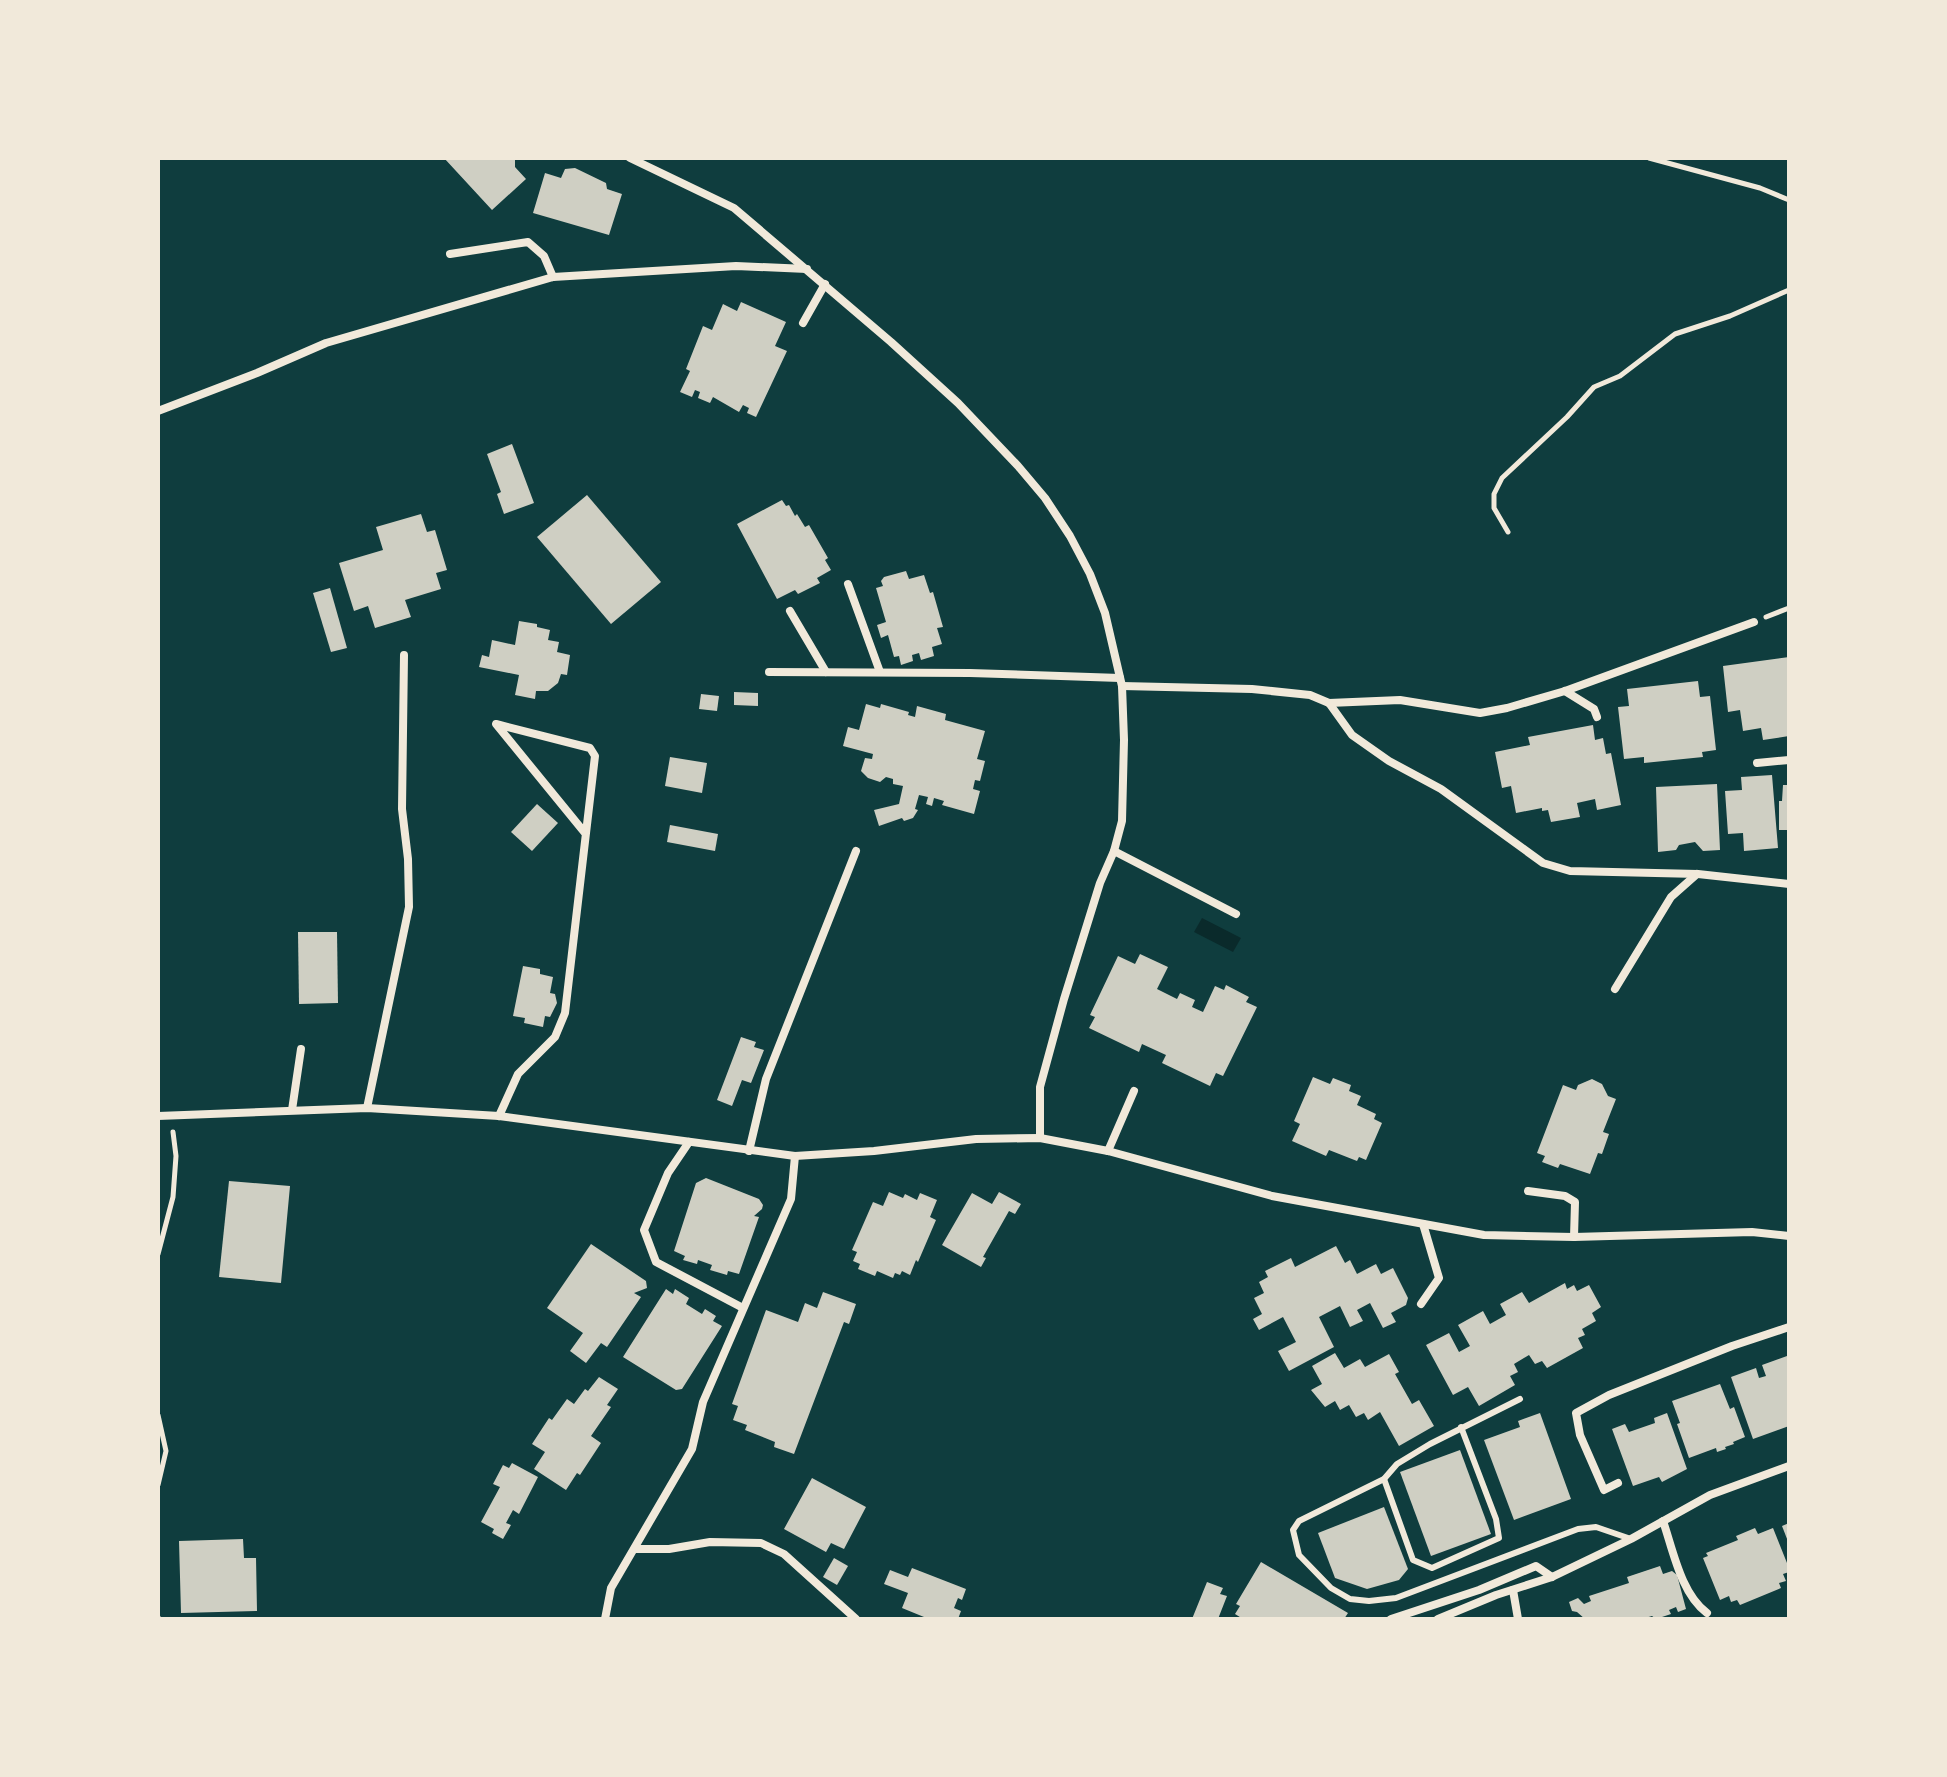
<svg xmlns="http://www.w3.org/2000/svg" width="1947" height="1777" viewBox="0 0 1947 1777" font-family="'DM Sans',sans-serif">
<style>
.water{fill:#0a2a2b}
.building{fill:#cfcfc3}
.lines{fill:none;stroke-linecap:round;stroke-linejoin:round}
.path{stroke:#f1e9da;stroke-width:5}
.service{stroke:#f1e9da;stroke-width:6}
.minor{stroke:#f1e9da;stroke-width:8}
</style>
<rect width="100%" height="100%" fill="#0f3d3e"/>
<!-- water -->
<polygon class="water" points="1202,918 1241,938 1233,952 1194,932"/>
<!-- building -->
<g class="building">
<polygon points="444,158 515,158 515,167 526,179 492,210"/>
<polygon points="575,168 606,183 607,189 622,194 609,235 533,213 545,173 561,178 565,169"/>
<polygon points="741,302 786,322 775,346 787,351 756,417 747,413 749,408 743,405 739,412 713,397 710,403 698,398 700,392 695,390 692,397 680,392 690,371 686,369 703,326 712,330 723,304 737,311"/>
<polygon points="512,444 534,503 504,514 497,494 501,492 487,454"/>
<polygon points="587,495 661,582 611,624 537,537"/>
<polygon points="782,500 786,506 789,505 795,516 797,514 805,527 809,525 828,558 825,560 831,570 817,578 820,583 798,594 795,590 777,599 737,524"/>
<polygon points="421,514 427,532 435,530 447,570 436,573 441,589 405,600 411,617 375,628 368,606 354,611 339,563 383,550 376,527"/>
<polygon points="906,571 909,579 924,575 930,593 933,592 943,627 937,628 942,644 932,647 934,656 921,660 919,653 912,655 913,661 901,665 899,656 894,657 888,635 881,638 877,625 886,622 876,588 883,586 881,581 884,577"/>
<polygon points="330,588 347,648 331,652 313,593"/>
<polygon points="519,621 537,624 537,627 550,630 548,640 559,642 557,652 570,655 567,675 561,674 558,683 548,691 536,691 535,699 515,695 519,675 479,667 482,655 489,657 492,640 515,645"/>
<polygon points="1789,657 1789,736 1763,740 1761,728 1743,731 1740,710 1728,712 1723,666"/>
<polygon points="1698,681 1700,697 1710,696 1716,750 1702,752 1703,757 1644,763 1644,757 1624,759 1618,707 1629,706 1627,689"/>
<polygon points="734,692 758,693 758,706 734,705"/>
<polygon points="701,694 719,696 717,711 699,709"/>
<polygon points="866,704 880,708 881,704 909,712 908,715 915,717 917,706 946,714 945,720 985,731 977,759 985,761 980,781 975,780 973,789 980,791 974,814 942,805 944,801 934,798 932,806 926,804 928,797 919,795 915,809 918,810 913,818 904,821 902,818 879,826 874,810 899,804 903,786 893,784 893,779 886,777 880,782 868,778 861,771 865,758 872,759 873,754 843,746 848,727 859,730"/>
<polygon points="1593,725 1595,740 1603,738 1606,754 1611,753 1621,805 1597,810 1595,799 1577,803 1580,817 1551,822 1548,810 1542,811 1542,808 1516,813 1511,786 1502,788 1495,752 1530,745 1528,737"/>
<polygon points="670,757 707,763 702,793 665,786"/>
<polygon points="1772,775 1778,848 1744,851 1743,833 1728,834 1725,791 1742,790 1741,777"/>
<polygon points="1717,784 1720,850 1703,851 1695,842 1679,845 1676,850 1658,852 1656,787"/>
<polygon points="1783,785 1789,785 1789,830 1779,830 1779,801 1782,801"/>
<polygon points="537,804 558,823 532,851 511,832"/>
<polygon points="670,825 718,834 715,851 667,842"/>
<polygon points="298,932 337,932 338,1003 299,1004"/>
<polygon points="1140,954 1168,967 1157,989 1177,999 1180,993 1195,1000 1192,1007 1203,1012 1215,986 1224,990 1226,985 1249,997 1246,1002 1257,1007 1223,1076 1216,1073 1210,1086 1162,1063 1166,1055 1142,1044 1139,1052 1089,1028 1095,1017 1090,1015 1118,956 1135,964"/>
<polygon points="523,966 540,969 540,974 553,977 550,993 555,994 557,1003 550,1017 545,1016 543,1027 524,1023 525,1018 513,1016"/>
<polygon points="741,1037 756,1042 754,1047 764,1050 751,1083 742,1080 732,1106 717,1100"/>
<polygon points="1313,1077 1330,1084 1333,1078 1351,1085 1349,1091 1361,1096 1357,1105 1376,1114 1374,1119 1382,1123 1366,1160 1359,1157 1357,1161 1329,1150 1326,1156 1292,1141 1300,1124 1294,1121"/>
<polygon points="1592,1079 1602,1084 1608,1096 1616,1099 1603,1132 1609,1134 1602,1154 1598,1153 1590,1174 1560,1164 1558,1168 1542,1162 1545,1156 1537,1153 1563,1085 1576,1090 1578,1085"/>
<polygon points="706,1178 759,1199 763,1205 762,1209 754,1216 759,1217 739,1274 728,1271 727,1275 710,1270 712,1265 698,1260 697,1264 683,1260 685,1256 674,1251 696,1183"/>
<polygon points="229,1181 290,1186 281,1283 219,1277"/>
<polygon points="889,1192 903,1198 905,1194 917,1200 920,1193 937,1200 930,1217 936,1220 918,1262 916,1260 910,1275 902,1271 900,1275 895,1273 893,1278 877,1271 875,1276 858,1269 860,1264 853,1261 857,1252 852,1250 873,1202 883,1206"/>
<polygon points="999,1192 1021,1204 1015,1214 1009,1211 983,1257 986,1258 981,1267 942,1245 972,1193 992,1204"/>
<polygon points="591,1244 646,1281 647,1288 634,1293 641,1297 607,1347 601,1343 586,1363 570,1351 583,1333 547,1308"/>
<polygon points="1336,1246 1345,1263 1350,1260 1357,1274 1376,1264 1381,1274 1393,1268 1408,1298 1406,1305 1391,1313 1396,1322 1383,1328 1370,1303 1357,1310 1363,1321 1350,1327 1340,1306 1319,1317 1334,1347 1289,1371 1278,1351 1296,1342 1283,1317 1259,1330 1253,1319 1262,1314 1254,1298 1264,1293 1259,1282 1268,1277 1265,1271 1291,1258 1295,1267"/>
<polygon points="1565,1283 1567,1289 1574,1285 1577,1291 1589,1285 1601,1307 1592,1313 1596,1321 1582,1329 1585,1335 1578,1338 1583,1348 1547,1368 1542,1361 1535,1364 1529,1355 1514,1364 1518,1372 1510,1376 1515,1385 1479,1406 1468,1387 1453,1395 1426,1345 1449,1333 1459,1352 1470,1346 1458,1325 1483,1311 1490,1324 1506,1315 1500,1304 1522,1292 1529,1303"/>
<polygon points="666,1289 673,1294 675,1289 689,1298 686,1304 702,1314 705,1309 716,1316 713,1321 722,1326 682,1389 676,1390 623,1357"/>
<polygon points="823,1292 856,1304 849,1324 844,1322 794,1454 774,1447 775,1442 745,1430 747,1425 733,1420 738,1406 732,1404 766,1310 798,1322 805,1303 817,1308"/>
<polygon points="1335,1353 1344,1368 1360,1359 1365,1367 1389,1354 1399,1372 1395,1374 1412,1404 1419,1400 1434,1426 1399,1446 1380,1412 1368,1420 1364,1413 1356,1417 1349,1405 1340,1410 1335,1401 1325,1407 1311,1390 1322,1384 1312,1366"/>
<polygon points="1787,1356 1789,1426 1753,1439 1731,1377 1756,1368 1759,1378 1766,1376 1762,1365"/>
<polygon points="599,1377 618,1389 607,1405 611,1407 591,1436 601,1443 580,1475 577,1473 566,1490 534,1469 545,1452 532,1444 549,1418 552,1420 567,1399 574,1404 585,1389 588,1391"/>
<polygon points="1720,1384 1730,1409 1734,1407 1745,1437 1733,1442 1734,1444 1725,1447 1726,1449 1717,1452 1716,1448 1689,1458 1677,1424 1680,1423 1672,1401"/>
<polygon points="1540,1413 1571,1499 1514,1520 1484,1440 1520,1427 1518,1421"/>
<polygon points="1667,1413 1687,1469 1662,1482 1659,1477 1633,1486 1612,1429 1625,1424 1629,1432 1655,1423 1654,1418"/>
<polygon points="1460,1450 1491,1534 1431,1556 1400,1472"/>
<polygon points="512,1463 538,1477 519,1514 513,1510 506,1523 511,1525 503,1539 492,1533 494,1529 481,1522 500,1487 493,1484 503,1465 509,1468"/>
<polygon points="812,1478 866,1507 844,1549 831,1543 826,1552 784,1529"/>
<polygon points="1384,1507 1408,1569 1399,1580 1367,1589 1335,1578 1318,1533"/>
<polygon points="1789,1523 1789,1544 1782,1526"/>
<polygon points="1755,1528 1758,1534 1773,1528 1789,1568 1789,1572 1783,1574 1786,1581 1779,1583 1781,1588 1740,1605 1737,1600 1731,1602 1729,1596 1720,1600 1703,1558 1708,1556 1706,1553 1738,1540 1736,1536"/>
<polygon points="243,1539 244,1558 256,1558 257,1611 181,1613 179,1541"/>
<polygon points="834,1558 848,1566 837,1585 823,1577"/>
<polygon points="1261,1562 1348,1613 1344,1619 1243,1619 1235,1614 1240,1606 1236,1604"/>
<polygon points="1660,1566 1663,1574 1672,1571 1677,1575 1686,1609 1678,1612 1676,1607 1669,1610 1671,1614 1656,1619 1652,1616 1642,1619 1585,1619 1577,1612 1572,1611 1569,1602 1578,1598 1584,1604 1591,1601 1589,1596 1629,1583 1627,1577"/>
<polygon points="912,1568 966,1589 962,1600 958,1598 954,1608 961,1611 958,1619 923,1619 924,1617 902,1608 908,1593 884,1584 890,1570 908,1577"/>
<polygon points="1207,1582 1223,1588 1220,1594 1227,1596 1218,1619 1192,1619"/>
</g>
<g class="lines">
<!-- path -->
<g class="path">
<polyline points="1649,158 1760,188 1789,200"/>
<polyline points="1508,532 1494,508 1494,494 1502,478 1567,417 1594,387 1620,376 1675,334 1730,316 1789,290"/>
<polyline points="1766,617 1789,608"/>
<polyline points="158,1254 173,1197 176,1156 173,1132"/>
<polyline points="158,1415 166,1451 158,1485"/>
<polyline points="158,1617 159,1619"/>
</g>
<!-- service -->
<g class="service">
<polyline points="1520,1399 1430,1444 1397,1464 1384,1479 1299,1521 1293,1530 1299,1555 1331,1588 1350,1599 1369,1601 1396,1598 1578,1529 1596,1527 1631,1539"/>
<polyline points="1384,1479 1413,1560 1432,1568 1499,1538 1496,1519 1461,1427"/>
</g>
<!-- minor -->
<g class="minor">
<polyline points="630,158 734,208 891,342 958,403 1018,466 1045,498 1070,536 1090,574 1105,613 1122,686 1124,740 1122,821 1114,851 1100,883 1064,999 1040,1087 1040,1138"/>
<polyline points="450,254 528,242 544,256 553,277"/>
<polyline points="803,323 825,284"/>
<polyline points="158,411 257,373 326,343 553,277 736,266 807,269"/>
<polyline points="848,584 880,672"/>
<polyline points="790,611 826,672"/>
<polyline points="769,672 970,673 1120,678"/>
<polyline points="1122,686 1252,689 1310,695 1329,703 1352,735 1389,761 1441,789 1543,863 1570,871 1698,874 1789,884"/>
<polyline points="1565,691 1594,709 1597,717"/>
<polyline points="1329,703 1400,700 1480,713 1507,708 1565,691 1754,622"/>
<polyline points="1757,763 1789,760"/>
<polyline points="1114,851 1236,914"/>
<polyline points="1615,989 1671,897 1697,874"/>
<polyline points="367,1108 409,907 408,859 402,809 404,655"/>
<polyline points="292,1110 301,1049"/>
<polyline points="158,1116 367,1108 499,1116 795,1156 874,1151 976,1139 1040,1138 1108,1151 1272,1196 1484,1235 1574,1237 1752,1232 1789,1236"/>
<polyline points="499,1116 518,1074 555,1037 565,1013 595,756 590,748 496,724 585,833"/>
<polyline points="689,1142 668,1173 644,1230 656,1262 743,1308"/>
<polyline points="749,1151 766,1079 856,851"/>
<polyline points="1108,1151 1134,1091"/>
<polyline points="1528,1191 1565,1196 1575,1202 1574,1237"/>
<polyline points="1421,1304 1439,1278 1423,1224"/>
<polyline points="1618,1483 1604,1490 1580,1435 1576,1413 1609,1395 1732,1346 1789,1327"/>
<path d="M1663,1521C1673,1550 1681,1594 1707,1613"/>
<polyline points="635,1549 669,1549 710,1542 761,1543 784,1554 856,1619"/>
<polyline points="1513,1590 1518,1619"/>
<polyline points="605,1619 611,1588 692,1449 703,1402 791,1199 795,1156"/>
<polyline points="1391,1619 1479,1590 1536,1566 1552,1577"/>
<polyline points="1438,1619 1496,1595 1552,1577 1631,1539 1710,1495 1789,1466"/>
</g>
</g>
<!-- border -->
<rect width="1947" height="1777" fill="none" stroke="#f1e9da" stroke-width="320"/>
</svg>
